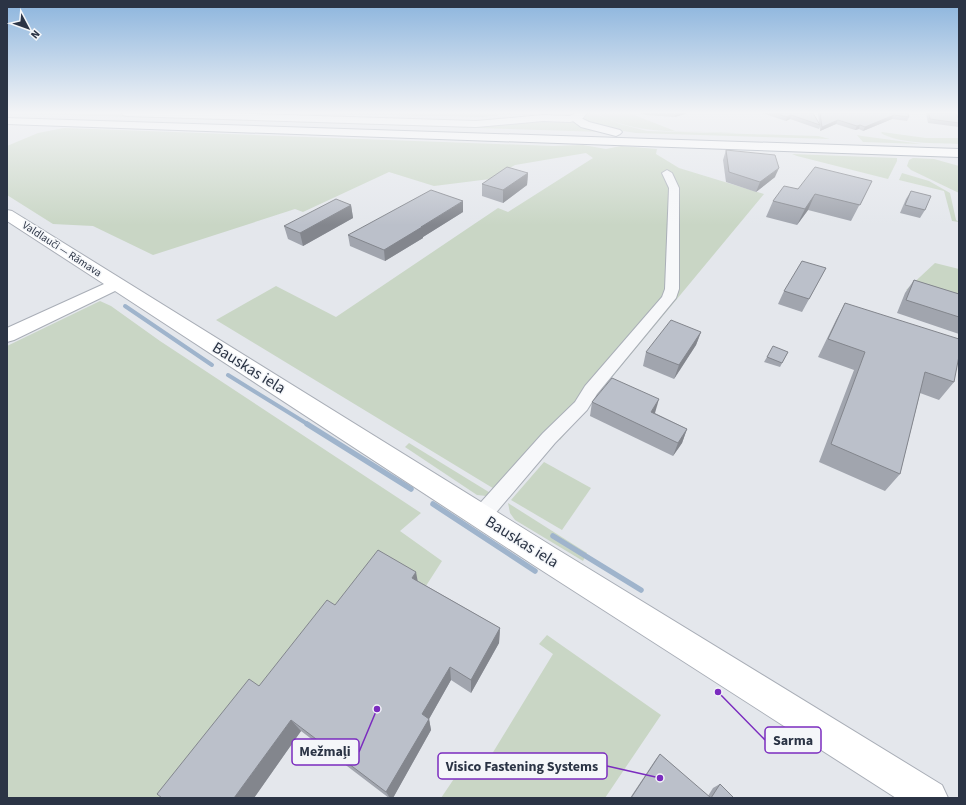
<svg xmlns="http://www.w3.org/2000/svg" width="966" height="805" viewBox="0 0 966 805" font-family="'Source Sans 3',sans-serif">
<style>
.green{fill:#c9d6c5}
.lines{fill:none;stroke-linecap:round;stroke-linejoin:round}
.stream-far1{stroke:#9fb4cc;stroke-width:4}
.stream{stroke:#9fb4cc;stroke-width:5.5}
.street-casing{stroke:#a9aeb7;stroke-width:2}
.secondary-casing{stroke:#a9aeb7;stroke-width:2}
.highway-casing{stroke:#8b94a3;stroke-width:2}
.street{fill:#f7f8fa;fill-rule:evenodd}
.secondary{fill:#fff;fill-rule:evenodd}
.highway{fill:#fff;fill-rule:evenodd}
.wall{fill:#a1a5ae}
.shaded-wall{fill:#83868d}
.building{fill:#bbc0ca;stroke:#83868d}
.labels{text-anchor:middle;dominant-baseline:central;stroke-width:3;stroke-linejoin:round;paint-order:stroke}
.far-street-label{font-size:11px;fill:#2b3445;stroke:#f4f6f9}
.near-street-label{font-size:16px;fill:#2b3445;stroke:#f4f6f9}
.leader{fill:none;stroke:#7b2cbf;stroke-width:1.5}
.callout-dot{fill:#7b2cbf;stroke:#f4f6f9;stroke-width:1.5}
.callout{fill:#f4f6f9;stroke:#7b2cbf;stroke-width:1.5}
.callout-label{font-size:14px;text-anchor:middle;font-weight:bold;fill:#2b3445}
</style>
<rect width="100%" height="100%" fill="#e4e7ec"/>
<!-- green -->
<g class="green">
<polygon points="7,113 65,113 467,126 541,119 571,121 583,127 604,132"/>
<polygon points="305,113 520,113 483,117"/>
<polygon points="587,113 594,113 620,124 647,131 818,136 830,139 636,133 598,127 584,120"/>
<path d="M597,113H629L675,131L736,133C724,134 711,132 699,132C665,131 628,132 597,113Z"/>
<polygon points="64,128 553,146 583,145 606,149 621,146 657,149 656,154 679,168 764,194 560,440 546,433 496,490 216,320 276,286 336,317 498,208 508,212 593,158 586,153 515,165 490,179 434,186 389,172 303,212 295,209 153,255 93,226 53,224 7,195 7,146 38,133"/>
<path d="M882,132L926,138H959V144C938,143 898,144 881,133Z"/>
<polygon points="857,135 862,136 922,144 863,142"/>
<polygon points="792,154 897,158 897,161 888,179 797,156"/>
<polygon points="913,158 934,159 959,166 959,193 911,170 907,166 909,160"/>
<polygon points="902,173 929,181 950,193 956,220 959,222 952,221 944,191 899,180"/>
<polygon points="935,263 959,269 959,306 906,290"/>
<polygon points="100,301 111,306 160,341 421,513 400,531 442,561 424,589 174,798 7,798 7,346"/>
<polygon points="409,443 492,494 486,496 477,495 405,447"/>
<polygon points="544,462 591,488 562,530 511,500"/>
<polygon points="508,503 587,553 583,561 515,520 510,513"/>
<polygon points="547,635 661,715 605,798 441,798 470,755 484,767 553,654 539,644"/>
</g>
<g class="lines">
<!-- stream-far1 -->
<g class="stream-far1">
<polyline points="125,306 212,365"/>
<polyline points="228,375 309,425"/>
</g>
<!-- stream -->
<g class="stream">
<polyline points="307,424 411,489"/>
<polyline points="433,504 535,571"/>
<polyline points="553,536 641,590"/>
</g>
<defs>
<polygon id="street" points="667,170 672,173 679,188 679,289 676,298 597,394 587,410 555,443 488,522 481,525 474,522 471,516 474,510 543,433 575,402 585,386 662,297 665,289 669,188 662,173"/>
<g id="secondary">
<polygon points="122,113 223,113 476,121 543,115 570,116 576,113 587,113 582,119 570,122 543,121 476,127 127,116 123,115"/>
<polygon points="7,210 12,211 555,548 942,785 948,798 896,798 535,566 115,291 14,340 7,342 7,328 104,284 7,221"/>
</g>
<g id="highway">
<polygon points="575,115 589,122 620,130 622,132 620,134 616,136 581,127 569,118"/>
<polygon points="7,118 959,149 959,157 7,124"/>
</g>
</defs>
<!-- street casing -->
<use href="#street" class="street-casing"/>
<!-- secondary casing -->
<use href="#secondary" class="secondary-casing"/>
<!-- highway casing -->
<use href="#highway" class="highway-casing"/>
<!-- street -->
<use href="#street" class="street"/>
<!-- secondary -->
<use href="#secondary" class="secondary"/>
<!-- highway -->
<use href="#highway" class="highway"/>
</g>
<!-- wall -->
<g class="wall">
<polygon points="640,113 688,113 675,117 646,115"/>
<polygon points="762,113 813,113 819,123 818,113 908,113 909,117 907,121 892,119 863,131 859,129 855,130 836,124 820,131 820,127 819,129 790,119 786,121"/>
<polygon points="926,113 955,113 959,119 959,127 928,123"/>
<polygon points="726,150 775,177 756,192 726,182 723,160"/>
<polygon points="528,173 527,185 503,203 482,196 482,184"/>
<polygon points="872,181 851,221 808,210 797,225 766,217 773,201 798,189"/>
<polygon points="911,191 925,210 920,218 900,213 906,199"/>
<polygon points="351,205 353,218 303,246 288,239 284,226"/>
<polygon points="463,212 423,237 423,238 385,261 350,246 348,235"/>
<polygon points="826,268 802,312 778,304 784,291"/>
<polygon points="914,280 959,294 959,334 897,313 905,293"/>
<polygon points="845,303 954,382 939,400 920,393 900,474 885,491 819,462 854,370 818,357 836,320"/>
<polygon points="701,332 696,345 674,379 643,366 646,352"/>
<polygon points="788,352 780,367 764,362 767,357"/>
<polygon points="592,402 655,413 687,429 682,443 673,456 590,416"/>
<polygon points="418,581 500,628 499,643 471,693 451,680 429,719 431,730 393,798 389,798 301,731 254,798 162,798 259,686 335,605"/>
<polygon points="660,754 708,796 713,788 720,784 734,798 630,798 656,759"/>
</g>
<!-- shaded-wall -->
<g class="shaded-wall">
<polygon points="676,113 688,113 675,117"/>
<polygon points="791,115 790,119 786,121 787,117"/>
<polygon points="894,115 892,119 863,131 865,127"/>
<polygon points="838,120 836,124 820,131 822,127"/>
<polygon points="860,125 859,129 855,130 857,126"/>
<polygon points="779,168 775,177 756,192 760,182"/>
<polygon points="528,173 527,185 503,203 503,190"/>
<polygon points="815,194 808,210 797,225 805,209"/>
<polygon points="463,201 463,212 423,237 423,238 385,261 384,250"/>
<polygon points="351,205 353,218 303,246 300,233"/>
<polygon points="701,332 696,345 674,379 679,365"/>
<polygon points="659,399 655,413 646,425 651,412"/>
<polygon points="687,429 682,443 673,456 678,443"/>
<polygon points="416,572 419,588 412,578"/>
<polygon points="500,628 499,643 471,693 471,680"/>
<polygon points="450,667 451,680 429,719 431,730 393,798 390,798 386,792 422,714"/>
<polygon points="291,720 301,731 254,798 234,798"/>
</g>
<!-- building -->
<g class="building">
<polygon points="774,113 813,113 820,125 791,115 787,117"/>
<polygon points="820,113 908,113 909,117 894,115 865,127 860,125 857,126 838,120 822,127"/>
<polygon points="929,113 955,113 959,119 959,123 930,119"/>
<polygon points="726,150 775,155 779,168 760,182 729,172"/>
<polygon points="507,167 528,173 503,190 482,184"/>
<polygon points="815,167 872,181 860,205 815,194 805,209 773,201 784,186 798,189"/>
<polygon points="431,190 463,201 421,227 422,227 384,250 348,235"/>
<polygon points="911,191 931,196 925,210 905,205"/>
<polygon points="336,199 351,205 300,233 284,226"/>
<polygon points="802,261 826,268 809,299 784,291"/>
<polygon points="914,280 959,294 959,317 906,300"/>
<polygon points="845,303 959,339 959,356 954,382 925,372 900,474 831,444 865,352 828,339"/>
<polygon points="671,320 701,332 679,365 646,352"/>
<polygon points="773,346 788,352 782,363 767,357"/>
<polygon points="612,378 659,399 651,412 687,429 678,443 592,402"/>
<polygon points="378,550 416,572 412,578 500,628 471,680 450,667 422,714 429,719 386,792 291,720 234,798 162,798 157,794 249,679 259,686 327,600 335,605"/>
<polygon points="660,754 711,798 720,784 734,798 631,798"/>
</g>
<!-- sky -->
<linearGradient id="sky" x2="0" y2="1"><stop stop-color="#8bb4dd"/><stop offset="0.5" stop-color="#f3f4f6"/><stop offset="1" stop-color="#f3f4f6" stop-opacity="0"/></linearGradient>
<rect width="966" height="225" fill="url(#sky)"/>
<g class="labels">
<!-- far-street labels -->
<g class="far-street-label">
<text transform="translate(62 249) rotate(33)">Valdlauči — Rāmava</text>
</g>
<!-- near-street labels -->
<g class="near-street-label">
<text transform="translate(249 368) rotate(32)">Bauskas iela</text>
<text transform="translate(522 542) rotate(32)">Bauskas iela</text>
</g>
</g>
<!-- callouts -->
<path class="leader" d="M718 692L765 740M377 709L359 752M660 778L607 766"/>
<g class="callout-dot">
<circle cx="718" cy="692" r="4"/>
<circle cx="377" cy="709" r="4"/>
<circle cx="660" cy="778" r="4"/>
</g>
<g class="callout">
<rect x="765" y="727" width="56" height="26" rx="4"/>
<rect x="292" y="739" width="67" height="26" rx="4"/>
<rect x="438" y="753" width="169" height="26" rx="4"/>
</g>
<g class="callout-label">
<text x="793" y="745">Sarma</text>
<text x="325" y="756">Mežmaļi</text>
<text x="522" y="771">Visico Fastening Systems</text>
</g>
<!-- border -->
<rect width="966" height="805" fill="none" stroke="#2b3445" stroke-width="16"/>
<!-- north arrow -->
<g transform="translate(28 28) rotate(131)" stroke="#f4f6f9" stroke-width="3" paint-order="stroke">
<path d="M0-3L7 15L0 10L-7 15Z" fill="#2b3445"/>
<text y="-6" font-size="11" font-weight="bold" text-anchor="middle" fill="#2b3445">N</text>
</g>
</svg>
